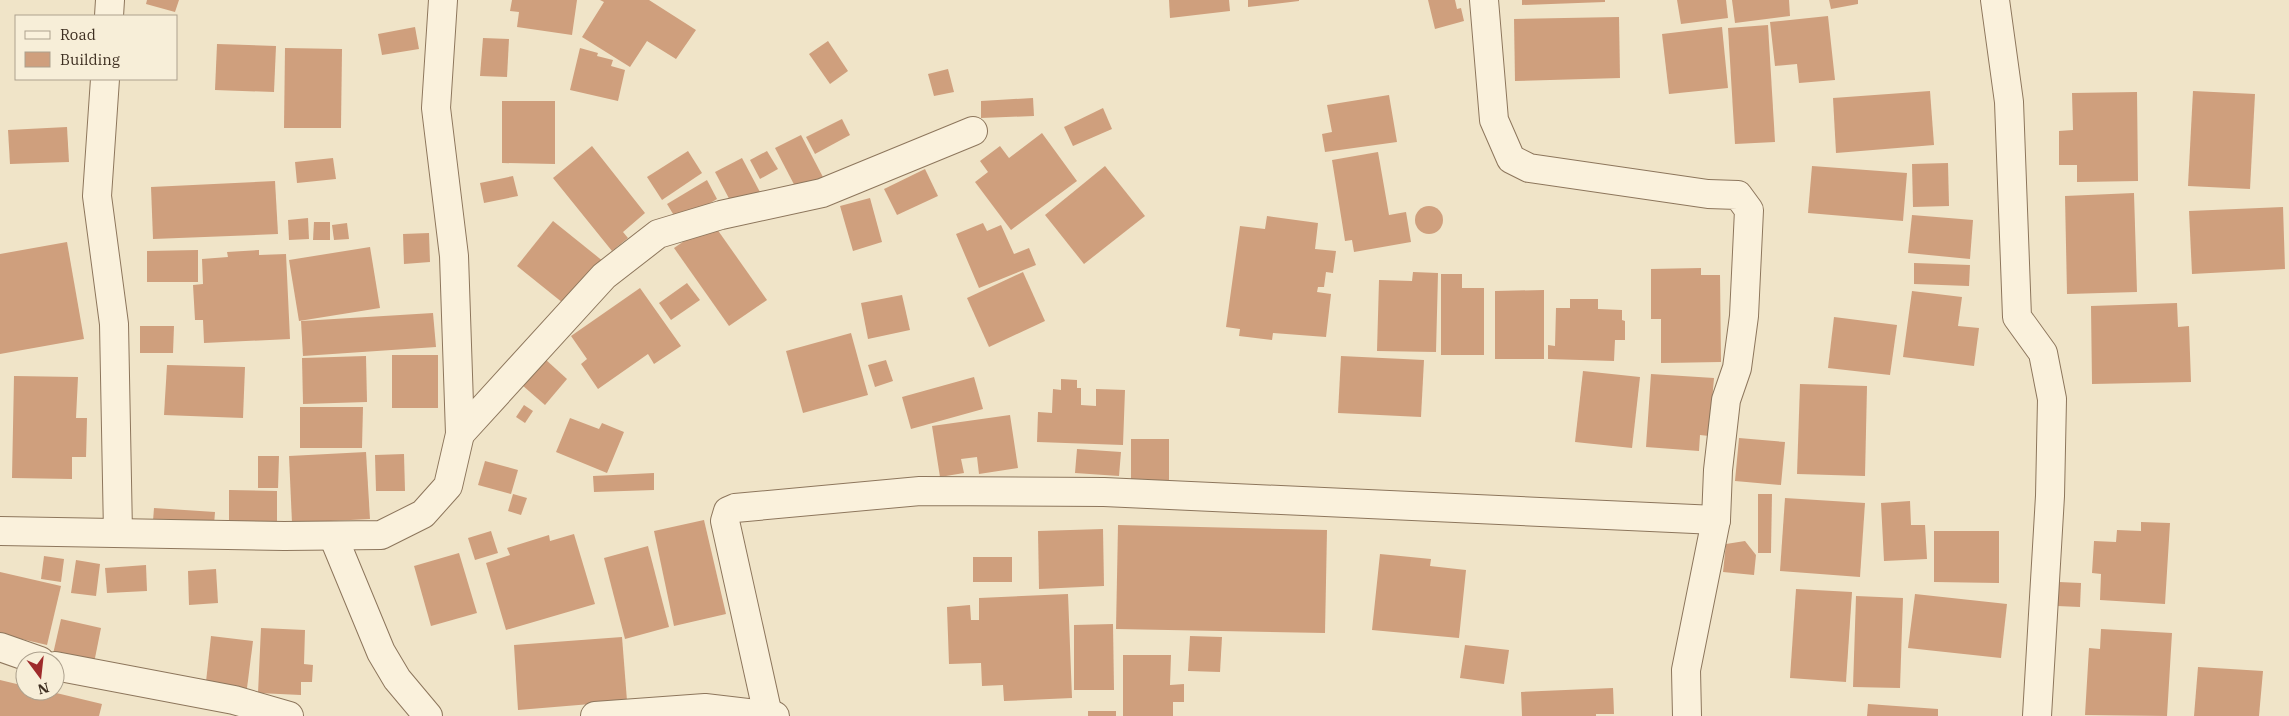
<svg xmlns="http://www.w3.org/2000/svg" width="2289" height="716" viewBox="0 0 2289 716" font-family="'IBM Plex Serif',serif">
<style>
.building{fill:#cf9f7d}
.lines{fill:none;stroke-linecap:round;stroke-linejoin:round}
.minor-casing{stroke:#8d765c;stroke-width:30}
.minor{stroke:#faf1dc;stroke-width:28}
</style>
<rect width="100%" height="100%" fill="#f0e4c8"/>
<!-- building -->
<g class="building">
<polygon points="147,0 179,0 175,12 146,4"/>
<polygon points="512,0 577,0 572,35 517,27 519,12 510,11"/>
<polygon points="600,0 649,0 696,30 676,59 647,41 630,67 582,37 604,2"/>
<polygon points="1169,0 1229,0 1230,11 1170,18"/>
<polygon points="1248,0 1299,0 1299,1 1248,7"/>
<polygon points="1428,0 1455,0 1457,9 1461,8 1464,21 1435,29"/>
<polygon points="1522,0 1605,0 1605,2 1522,5"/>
<polygon points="1677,0 1726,0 1728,18 1681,24"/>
<polygon points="1732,0 1789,0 1790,16 1735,23"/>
<polygon points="1829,0 1858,0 1858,4 1831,9"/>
<polygon points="1828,16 1835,80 1799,83 1797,64 1775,66 1770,22"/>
<polygon points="1619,17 1620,78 1515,81 1514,19"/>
<polygon points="1768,25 1775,142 1735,144 1728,28"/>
<polygon points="415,27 419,49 382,55 378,34"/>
<polygon points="1722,27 1728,88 1669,94 1662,34"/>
<polygon points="483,38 509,39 507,77 480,76"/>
<polygon points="828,41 848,71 830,84 809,54"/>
<polygon points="217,44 276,46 274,92 215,90"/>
<polygon points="285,48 342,49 341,128 284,128"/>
<polygon points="580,48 598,53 597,56 613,60 611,66 625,70 618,101 570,90"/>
<polygon points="948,69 954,92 934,96 928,74"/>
<polygon points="1930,91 1934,145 1836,153 1833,98"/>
<polygon points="2193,91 2255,94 2250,189 2188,186"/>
<polygon points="2137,92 2138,181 2077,182 2077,165 2059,165 2059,131 2073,130 2072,93"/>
<polygon points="1389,95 1397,142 1325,152 1322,134 1332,132 1327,105"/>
<polygon points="1033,98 1034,116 981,118 981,101"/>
<polygon points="502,101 555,101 555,164 502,163"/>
<polygon points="1103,108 1112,129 1073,146 1064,127"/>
<polygon points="842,119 850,135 815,154 806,137"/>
<polygon points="67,127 69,162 10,164 8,130"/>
<polygon points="1042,133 1077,181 1011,230 975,182 988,172 980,161 1000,146 1009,158"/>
<polygon points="801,135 824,179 798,192 775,148"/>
<polygon points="592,146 645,213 623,232 628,238 612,251 553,178"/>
<polygon points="688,151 702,173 662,200 647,177"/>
<polygon points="767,151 778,169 760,179 750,160"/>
<polygon points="1378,152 1389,215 1406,212 1411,242 1354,252 1352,240 1345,241 1332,160"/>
<polygon points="333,158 336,179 297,183 295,162"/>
<polygon points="742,158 761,194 734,208 715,172"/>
<polygon points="1948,163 1949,206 1913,207 1912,164"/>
<polygon points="1105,166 1145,216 1084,264 1045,215"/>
<polygon points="1812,166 1907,173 1903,221 1808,213"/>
<polygon points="925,169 938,196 897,215 884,189"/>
<polygon points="513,176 518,196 484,203 480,183"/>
<polygon points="707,180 717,199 678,222 667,204"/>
<polygon points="275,181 278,234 153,239 151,187"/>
<polygon points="2134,193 2137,292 2067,294 2065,196"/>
<polygon points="870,198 882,242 853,251 840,206"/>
<circle cx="1429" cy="220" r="14"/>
<polygon points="2283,207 2285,269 2192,274 2189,211"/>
<polygon points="1912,215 1973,220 1970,259 1908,253"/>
<polygon points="1267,216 1318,223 1315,249 1336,251 1333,273 1326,272 1324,287 1318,287 1317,292 1331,294 1326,337 1273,333 1272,340 1239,336 1240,329 1226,327 1240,226 1265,229"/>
<polygon points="308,218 309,239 289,240 288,220"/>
<polygon points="553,221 604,262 568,307 517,266"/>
<polygon points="314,222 330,222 330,240 313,240"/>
<polygon points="712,222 767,300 729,326 674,248"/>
<polygon points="347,223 349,239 334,240 332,225"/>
<polygon points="983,223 987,231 1001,225 1014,254 1029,248 1036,265 979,288 956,234"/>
<polygon points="429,233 430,262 404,264 403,234"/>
<polygon points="67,242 84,339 0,354 0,254"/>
<polygon points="370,247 380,308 299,321 289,260"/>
<polygon points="198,250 198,282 147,282 147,251"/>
<polygon points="259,250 259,255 286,254 290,339 204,343 203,320 195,320 193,285 203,284 202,259 228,257 227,252"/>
<polygon points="1914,263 1970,265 1969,286 1914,284"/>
<polygon points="1701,268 1701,275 1720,275 1721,362 1661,363 1661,319 1651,319 1651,269"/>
<polygon points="1023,272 1045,321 989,347 967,298"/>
<polygon points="1413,272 1438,273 1436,352 1377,351 1379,280 1412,281"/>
<polygon points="1441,274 1462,274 1462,288 1484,288 1484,355 1441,355"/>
<polygon points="687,283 700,300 671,320 659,303"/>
<polygon points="640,288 681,346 654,364 648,354 598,389 581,364 587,359 571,336"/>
<polygon points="1544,290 1544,359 1495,359 1495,291"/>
<polygon points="1912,291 1962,297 1958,326 1979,328 1974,366 1903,357"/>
<polygon points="902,295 910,330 868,339 861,303"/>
<polygon points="1570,299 1598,299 1598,309 1622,310 1622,320 1625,321 1625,340 1615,340 1614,361 1548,359 1548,345 1555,346 1556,308 1570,308"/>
<polygon points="2177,303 2178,327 2189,326 2191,382 2092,384 2091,306"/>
<polygon points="433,313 436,347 303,356 301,321"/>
<polygon points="1834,317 1897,325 1890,375 1828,368"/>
<polygon points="140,326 174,326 173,353 140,353"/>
<polygon points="851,333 868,395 803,413 786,351"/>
<rect x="392" y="355" width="46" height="53"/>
<polygon points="366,356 367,402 303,404 302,358"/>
<polygon points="1341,356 1424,360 1421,417 1338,413"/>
<polygon points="545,359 567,379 545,405 522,385"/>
<polygon points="886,360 893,381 875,387 868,365"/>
<polygon points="167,365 245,367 243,418 164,415"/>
<polygon points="1583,371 1640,377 1632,448 1575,442"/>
<polygon points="1651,374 1714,378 1709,436 1700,435 1699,451 1646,447"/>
<polygon points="14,376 78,377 76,418 87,418 86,457 72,457 72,479 12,478"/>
<polygon points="974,377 983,409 911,429 902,397"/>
<polygon points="1061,379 1077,380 1077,388 1081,388 1081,405 1096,406 1096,389 1125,390 1123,445 1037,442 1038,412 1052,413 1053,389 1061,390"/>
<polygon points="1800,384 1867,386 1865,476 1797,474"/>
<polygon points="524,405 533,411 525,423 516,417"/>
<polygon points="300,407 363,407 362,448 300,448"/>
<polygon points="1010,415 1018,468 979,474 977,457 961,459 964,473 940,477 932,426"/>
<polygon points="570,418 599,429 602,423 624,432 607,473 556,452"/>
<polygon points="1739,438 1785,442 1781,485 1735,481"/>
<rect x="1131" y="439" width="38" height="42"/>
<polygon points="1077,449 1121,452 1119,476 1075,473"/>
<polygon points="366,452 370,519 292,523 289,456"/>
<polygon points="404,454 405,491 376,491 375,455"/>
<polygon points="258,456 279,456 278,488 258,488"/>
<polygon points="485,461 518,470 511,494 478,485"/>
<polygon points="654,473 654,490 594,492 593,476"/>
<polygon points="229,490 277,491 277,526 229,525"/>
<polygon points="513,494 527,498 521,515 508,511"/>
<polygon points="1758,494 1772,494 1771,553 1758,553"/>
<polygon points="1785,498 1865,503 1860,577 1780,571"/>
<polygon points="1910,501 1911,525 1925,525 1927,559 1884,561 1881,503"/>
<polygon points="154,508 215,512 214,525 153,521"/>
<polygon points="704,520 726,614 674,626 654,531"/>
<polygon points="2141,522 2170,523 2165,604 2100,600 2101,574 2092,573 2094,541 2116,542 2117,530 2141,531"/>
<polygon points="1118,525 1327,530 1325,633 1116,629"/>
<polygon points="1103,529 1104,586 1039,589 1038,531"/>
<polygon points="491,531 498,553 475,560 468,538"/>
<polygon points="1934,531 1999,531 1999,583 1934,582"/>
<polygon points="574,534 595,604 506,630 486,563 510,555 507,548 549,535 550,541"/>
<polygon points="1745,541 1756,555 1754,575 1723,572 1726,544"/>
<polygon points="648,546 669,627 625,639 604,558"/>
<polygon points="459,553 477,613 431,626 414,566"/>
<polygon points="1380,554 1431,559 1430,566 1466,570 1459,638 1372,630"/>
<polygon points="44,556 64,559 61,582 41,579"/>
<rect x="973" y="557" width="39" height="25"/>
<polygon points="76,560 100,564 96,596 71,593"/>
<polygon points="146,565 147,591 107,593 105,568"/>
<polygon points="216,569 218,603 189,605 188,571"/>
<polygon points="0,572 61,586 47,645 0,634"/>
<polygon points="2059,582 2081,583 2080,607 2057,606"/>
<polygon points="1796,589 1852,592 1846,682 1790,678"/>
<polygon points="1068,594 1072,698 1004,701 1003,685 982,686 981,663 949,664 947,607 970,605 971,620 979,620 979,598"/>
<polygon points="1915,594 2007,604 2001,658 1908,648"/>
<polygon points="1856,596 1903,598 1900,688 1853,687"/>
<polygon points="61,619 101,628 94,663 53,654"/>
<polygon points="1113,624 1114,690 1074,690 1074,625"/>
<polygon points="261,628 305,630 304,664 313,665 312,682 301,682 301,695 258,693"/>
<polygon points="2101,629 2172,633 2167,716 2085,715 2089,648 2100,649"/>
<polygon points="211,636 253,641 246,696 205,691"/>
<polygon points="1190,636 1222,637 1220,672 1188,671"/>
<polygon points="622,637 627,701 518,710 514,645"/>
<polygon points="1465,645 1509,650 1504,684 1460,678"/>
<polygon points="1123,655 1171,655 1170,685 1184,684 1184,702 1173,702 1173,716 1123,716"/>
<polygon points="2198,667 2263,671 2259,716 2194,716"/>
<polygon points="0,680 25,686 25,691 48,691 102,704 99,716 0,716"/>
<polygon points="1613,688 1614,714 1596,714 1596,716 1522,716 1521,692"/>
<polygon points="1868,704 1938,709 1938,716 1867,716"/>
<rect x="1088" y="711" width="28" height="5"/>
</g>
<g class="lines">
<defs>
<g id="minor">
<polyline points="1484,0 1494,120 1511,159 1529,168 1708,194 1738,195 1749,210 1744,316 1737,368 1726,400 1718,470 1716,520 1686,670 1687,716"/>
<polyline points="1995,0 2009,102 2017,317 2043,353 2052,399 2050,496 2037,716"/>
<polyline points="109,16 110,0"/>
<polyline points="105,79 97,196 114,324 118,533"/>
<polyline points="460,434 604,276 658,234 721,215 822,193 973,131"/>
<polyline points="0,531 284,536 381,535 423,514 448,486 460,434 454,256 436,108 443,0"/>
<polyline points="333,536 381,652 397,679 428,716"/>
<polyline points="0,647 40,661"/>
<polyline points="55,666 234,700 289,716"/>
<polyline points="768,715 725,521 728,511 735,508 920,491 1104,492 1716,520"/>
<polyline points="595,716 705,708 775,716"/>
</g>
</defs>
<!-- minor casing -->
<use href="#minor" class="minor-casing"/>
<!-- minor -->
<use href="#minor" class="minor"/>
</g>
<!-- legend -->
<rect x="15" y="15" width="162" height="65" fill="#f7eed8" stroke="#ada18e"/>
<rect x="25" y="31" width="25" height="8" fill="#faf1dc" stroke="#ada18e"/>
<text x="60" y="40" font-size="15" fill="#3d2e20">Road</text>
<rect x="25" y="52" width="25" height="15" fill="#cf9f7d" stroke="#ada18e"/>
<text x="60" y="65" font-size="15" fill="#3d2e20">Building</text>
<!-- north arrow -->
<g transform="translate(40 676) rotate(165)"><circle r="24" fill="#f7eed8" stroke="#ada18e"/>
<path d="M0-4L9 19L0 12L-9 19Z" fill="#9e2a2b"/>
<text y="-8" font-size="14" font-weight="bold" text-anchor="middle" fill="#3d2e20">N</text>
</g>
</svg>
